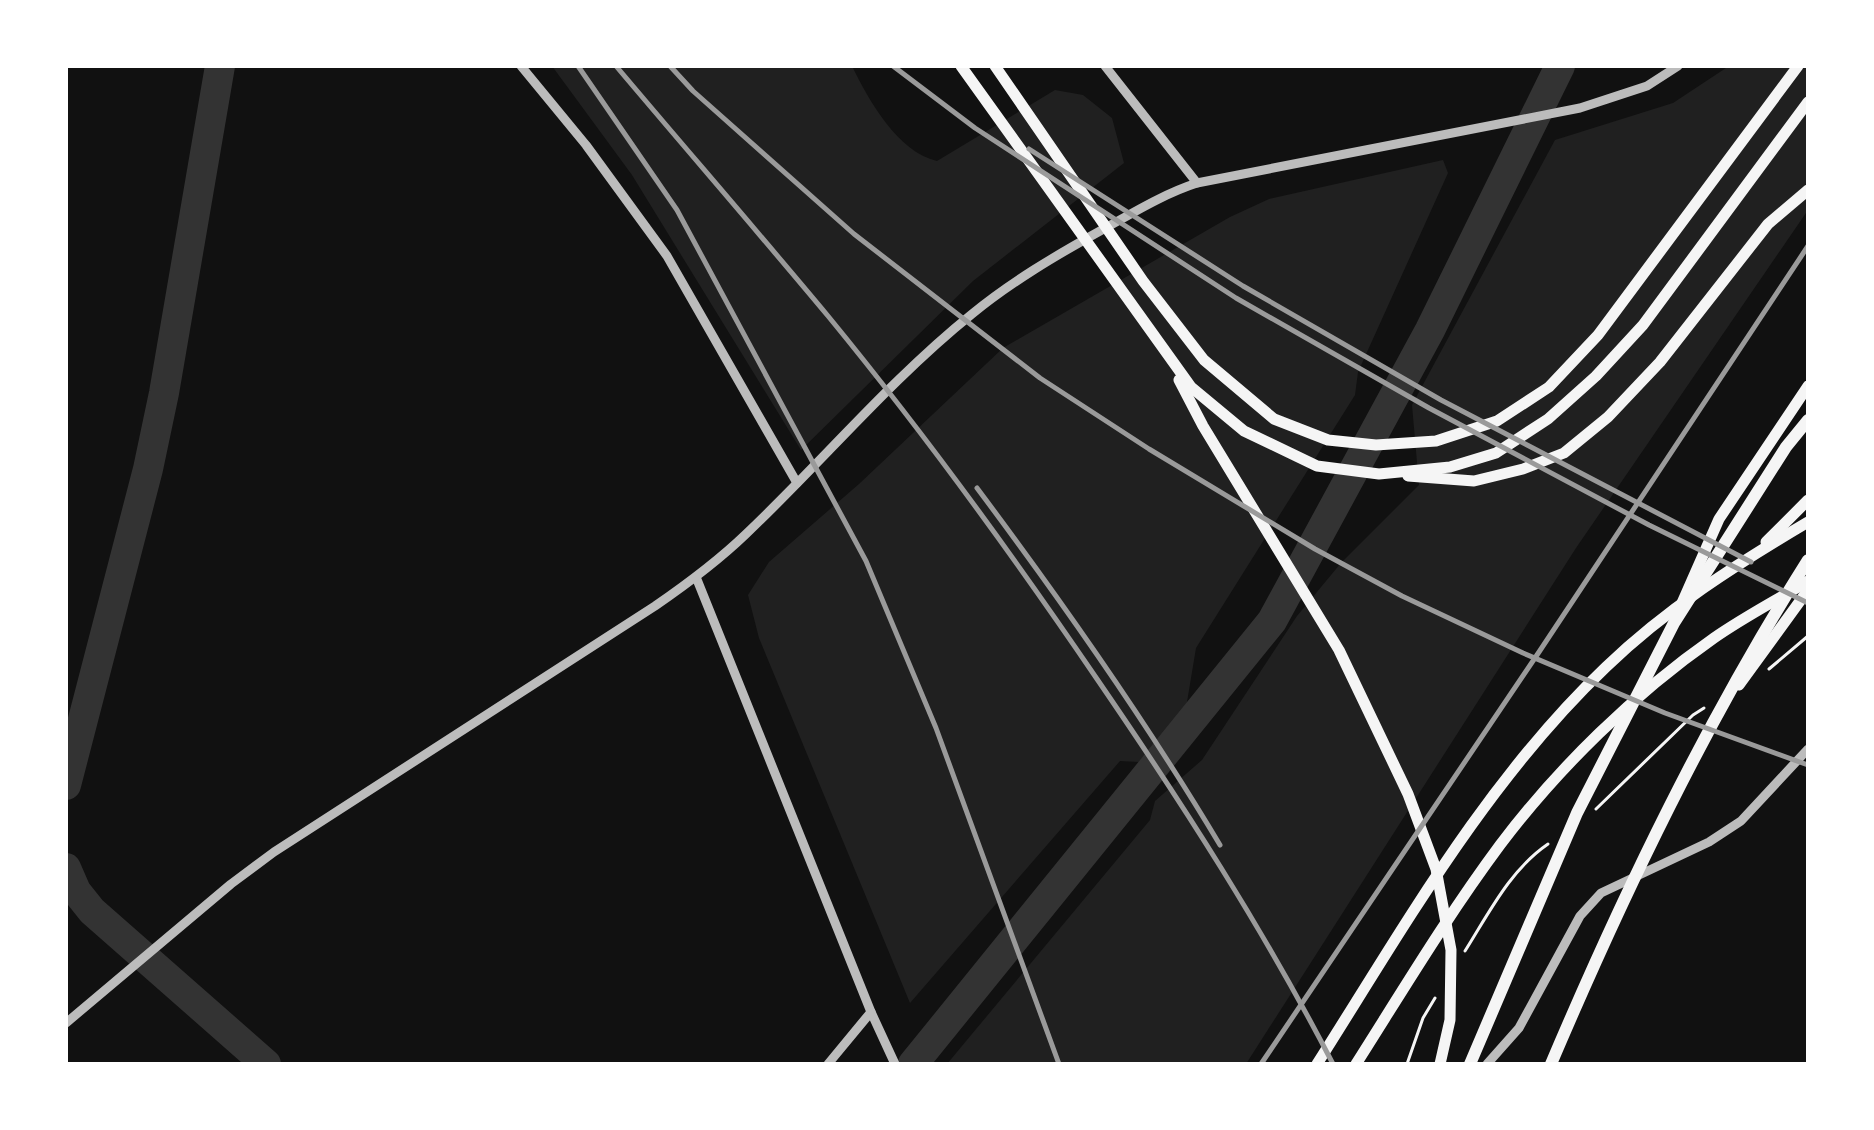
<svg xmlns="http://www.w3.org/2000/svg" width="1874" height="1130" viewBox="0 0 1874 1130" font-family="Merriweather,serif">
<style>
.green{fill:#202020}
.lines{fill:none;stroke-linecap:round;stroke-linejoin:round}
.river{stroke:#333;stroke-width:30}
.path{stroke:#f5f5f5;stroke-width:3}
.tertiary{stroke:#bcbcbc;stroke-width:9}
.primary{stroke:#f5f5f5;stroke-width:11}
.trunk{stroke:#f5f5f5;stroke-width:11}
.motorway{stroke:#f5f5f5;stroke-width:12}
.rail{stroke:#9a9a9a;stroke-width:5}
</style>
<rect width="100%" height="100%" fill="#111"/>
<!-- green -->
<g class="green">
<path d="M552,66H852C869,101 898,152 937,161L1055,90L1083,95L1112,118L1124,163L973,281L801,450L632,175Z"/>
<polygon points="1729,66 1808,66 1808,210 1576,548 1246,1064 947,1064 1150,820 1155,801 1202,760 1297,616 1341,563 1419,485 1412,405 1555,140 1673,103"/>
<polygon points="1443,160 1448,173 1358,372 1355,395 1196,648 1186,708 1139,762 1120,761 910,1003 759,638 748,595 769,562 859,484 1003,348 1230,217 1269,199"/>
</g>
<g class="lines">
<!-- river -->
<g class="river">
<polyline points="66,785 148,469 164,393 220,66"/>
<polyline points="66,868 76,891 92,911 266,1064"/>
<polyline points="913,1064 1272,621 1430,330 1560,66"/>
</g>
<!-- path -->
<g class="path">
<polyline points="1769,669 1808,636"/>
<polyline points="1596,809 1693,715 1704,708"/>
<path d="M1465,951C1489,913 1510,870 1548,844"/>
<polyline points="1407,1064 1423,1018 1435,998"/>
</g>
<!-- tertiary -->
<g class="tertiary">
<polyline points="521,66 586,145 667,256 797,483"/>
<polyline points="1105,66 1197,183"/>
<polyline points="696,577 871,1012 895,1064"/>
<path d="M66,1023L231,884L274,852L655,606C687,584 718,561 746,534C822,462 890,380 972,314C1011,282 1055,256 1100,231C1131,214 1163,194 1197,183L1580,108L1647,86L1678,66"/>
<polyline points="828,1064 871,1012"/>
<polyline points="1487,1064 1519,1028 1580,916 1601,893 1709,842 1741,821 1808,749"/>
</g>
<!-- primary -->
<g class="primary">
<polyline points="1766,542 1808,500"/>
<path d="M1317,1064C1404,927 1487,780 1606,667C1666,609 1737,564 1808,522"/>
<path d="M1356,1064C1403,990 1448,915 1500,845C1559,767 1634,694 1714,638C1744,617 1777,600 1808,581"/>
</g>
<!-- trunk -->
<g class="trunk">
<polyline points="961,66 1191,387 1244,431 1317,466 1379,474 1450,467 1496,453 1548,419 1596,376 1643,325 1808,102"/>
<polyline points="995,66 1143,281 1204,360 1274,419 1328,440 1376,445 1436,441 1497,421 1549,387 1598,335 1798,66"/>
<polyline points="1179,380 1203,426 1339,650 1408,794 1436,869 1451,950 1450,1020 1440,1064"/>
<polyline points="1408,476 1474,481 1523,469 1564,453 1608,417 1660,362 1768,224 1808,190"/>
<polyline points="1682,603 1719,519 1808,386"/>
<polyline points="1739,685 1808,590"/>
</g>
<!-- motorway -->
<g class="motorway">
<polyline points="1470,1064 1577,813 1674,623 1786,447 1808,420"/>
<path d="M1551,1064C1625,890 1707,720 1808,560"/>
</g>
<!-- rail -->
<g class="rail">
<polyline points="578,66 677,210 866,561 936,728 1059,1064"/>
<path d="M616,66C686,149 758,232 828,316C924,433 1012,554 1097,679C1182,803 1264,930 1333,1064"/>
<polyline points="670,66 693,91 854,234 1040,378 1149,449 1315,549 1402,596 1523,653 1665,713 1808,765"/>
<polyline points="893,66 975,128 1236,298 1429,408 1649,525 1808,603"/>
<polyline points="1029,149 1243,286 1441,400 1751,562"/>
<path d="M977,488C1063,603 1146,721 1220,845"/>
<polyline points="1261,1064 1539,652 1808,246"/>
</g>
</g>
<!-- border -->
<rect width="1874" height="1130" fill="none" stroke="#ffffff" stroke-width="136"/>
</svg>
